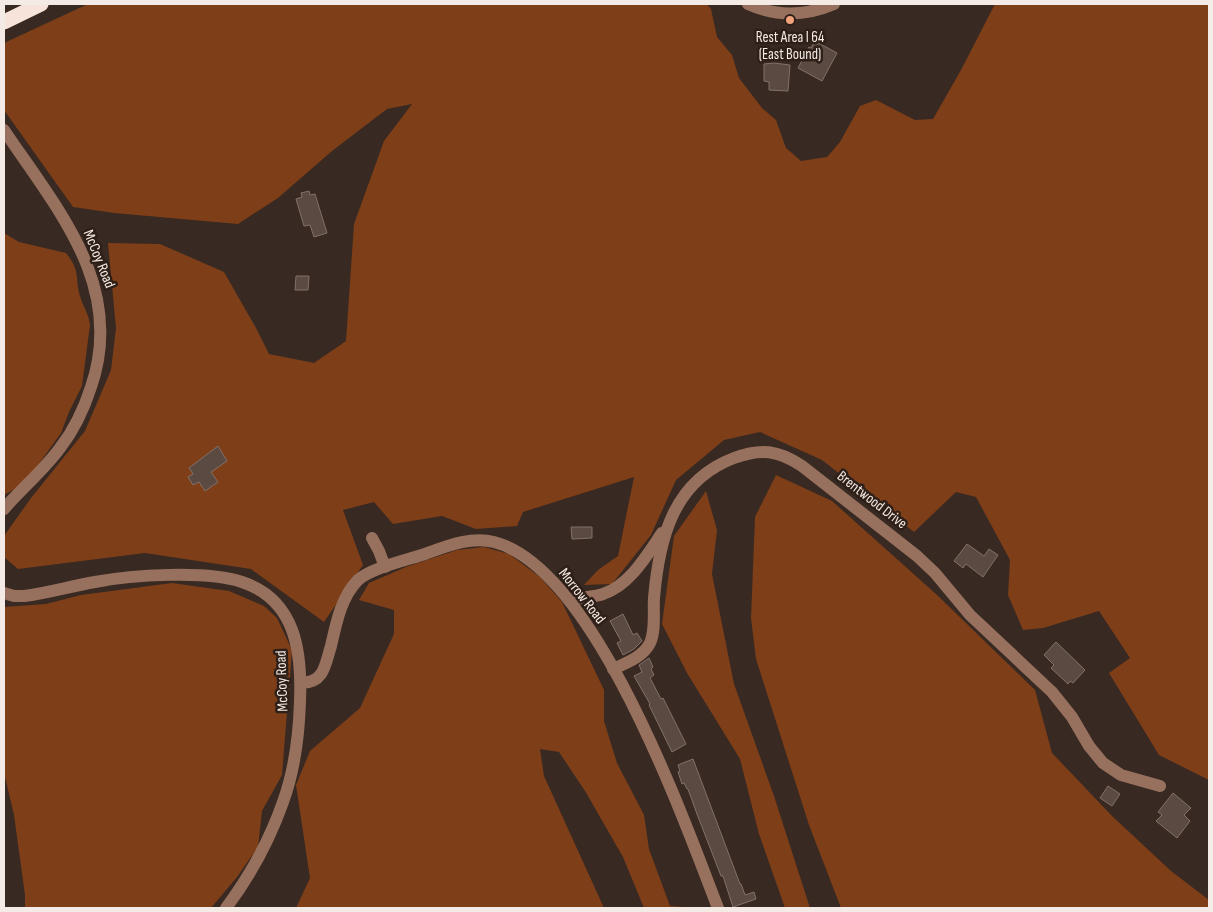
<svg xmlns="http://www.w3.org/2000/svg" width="1213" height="912" viewBox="0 0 1213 912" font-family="'Sofia Sans Condensed',sans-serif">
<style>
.forest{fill:#7e3e18}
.building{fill:#5a4a42;stroke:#837169}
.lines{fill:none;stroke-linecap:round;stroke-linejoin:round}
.minor{stroke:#97715d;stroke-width:12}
.highway{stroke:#f7e3d9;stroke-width:15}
.poi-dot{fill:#f0a27a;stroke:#2e2018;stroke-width:2}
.labels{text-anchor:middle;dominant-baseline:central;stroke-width:5;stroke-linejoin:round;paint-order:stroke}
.poi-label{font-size:15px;fill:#f5ebe6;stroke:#2e2018}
.street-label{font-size:15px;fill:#f5ebe6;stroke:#2e2018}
</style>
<rect width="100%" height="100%" fill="#382922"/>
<!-- forest -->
<g class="forest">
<polygon points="88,4 707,4 711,9 717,37 732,55 739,78 762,108 776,120 786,148 801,161 827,157 840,142 860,106 876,100 915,120 933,119 961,70 995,4 1209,4 1209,780 1159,755 1109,673 1130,658 1099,611 1043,628 1023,630 1008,595 1010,560 976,497 956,492 914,532 822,460 760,432 724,440 676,480 651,535 612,584 584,585 598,570 618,556 634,477 523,512 517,526 476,529 442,516 393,524 374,502 343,510 363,565 324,622 251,569 145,553 18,569 4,557 4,536 31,498 85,431 111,370 116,328 108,243 160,244 224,272 256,328 269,354 314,363 346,341 354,224 384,141 412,104 387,109 332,151 278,198 238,224 114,213 73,207 4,110 4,43"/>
<path d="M4,233L19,242L66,253C82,273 74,279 81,299C84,308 89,315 90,325L82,386L69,412L61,433L33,472L20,486L4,495Z"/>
<polygon points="776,475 832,501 936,594 1035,690 1052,753 1112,816 1171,871 1209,900 1209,908 841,908 809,825 756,659 751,618 755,517"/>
<polygon points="706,491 717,530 712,574 734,684 774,796 810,908 785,908 759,834 740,759 687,673 662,624 674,536"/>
<polygon points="484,547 509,554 540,577 562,602 604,690 604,721 617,763 644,815 649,849 670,906 700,908 644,908 623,857 585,791 559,752 540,749 544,776 604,908 296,908 310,878 296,785 310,751 360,708 394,634 394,610 359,600 369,583 406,567 457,550"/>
<polygon points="172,583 229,591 264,606 277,618 292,650 282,775 262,811 258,847 237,877 211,908 25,908 25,895 14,815 5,777 4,607 46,604 81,595"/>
</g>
<!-- building -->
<g class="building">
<polygon points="815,41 837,53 822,81 798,68 809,47 811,48"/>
<polygon points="774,63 790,65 788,91 769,90 769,82 764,81 764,64"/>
<polygon points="309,191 310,195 315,194 327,233 314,237 310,225 304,226 296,199 302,197 301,193"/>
<polygon points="296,276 309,276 308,290 295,290"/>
<polygon points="218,446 227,461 211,472 218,482 205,491 199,482 193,485 188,477 193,474 189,468"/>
<polygon points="571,527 592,527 592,538 572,539"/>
<polygon points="967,544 984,556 989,549 998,555 983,577 966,564 963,568 954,561"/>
<polygon points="623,614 633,635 637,633 642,641 634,649 623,655 617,643 621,641 610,621"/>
<polygon points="1056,642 1085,670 1073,683 1070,681 1068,684 1051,668 1054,665 1044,655"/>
<polygon points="649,658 653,667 651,669 654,675 650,678 661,699 663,698 686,744 672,752 649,705 650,704 634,676 642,672 639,665"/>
<polygon points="693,759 740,884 741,884 745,895 754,892 756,899 733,907 723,876 721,876 697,814 688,789 687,789 684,783 682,784 678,772 680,771 678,765"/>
<polygon points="1108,786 1120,794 1112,806 1100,798"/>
<polygon points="1173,793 1191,808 1184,815 1190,821 1177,838 1156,821 1162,815 1158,812"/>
</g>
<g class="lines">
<!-- minor -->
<g class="minor">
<path d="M748,4C777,17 806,16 834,4"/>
<path d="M4,130C57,209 126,286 91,387C84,409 74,430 60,448C44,470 22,488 4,509"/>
<polyline points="372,538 379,551 385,567"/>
<path d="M4,593L14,596H24C48,593 71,586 95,582C131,575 207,570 242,582C296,600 302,652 300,701C299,736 295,769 283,802C270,839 250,876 226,908"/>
<path d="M570,601C581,596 592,598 603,594C630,585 647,555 662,533"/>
<path d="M613,669C626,663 643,657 650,643C656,630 653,612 654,598C659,539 673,481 734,458C761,448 778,450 802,466L917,556L935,573L970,615L1052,692L1072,717L1089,746L1103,763L1121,775L1160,786"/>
<path d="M301,683C309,683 316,681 321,674C326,667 328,655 331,646C336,624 341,597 358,580C371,568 407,560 425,554C447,546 471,536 494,542C595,568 683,818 718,908"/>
</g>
<!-- highway -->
<polyline class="highway" points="4,22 41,4"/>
</g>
<!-- markers -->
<circle class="poi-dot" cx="790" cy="20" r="5"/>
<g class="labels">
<!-- poi labels -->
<g class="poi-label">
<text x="790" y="37">Rest Area I 64<tspan x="790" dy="17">(East Bound)</tspan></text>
</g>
<!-- street labels -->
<g class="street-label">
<text transform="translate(99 259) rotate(68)">McCoy Road</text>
<text transform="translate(872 500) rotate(38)">Brentwood Drive</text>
<text transform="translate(582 596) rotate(52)">Morrow Road</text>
<text transform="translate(282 681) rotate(-92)">McCoy Road</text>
</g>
</g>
<!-- border -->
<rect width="1213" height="912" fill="none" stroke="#f5ebe6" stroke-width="10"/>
</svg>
